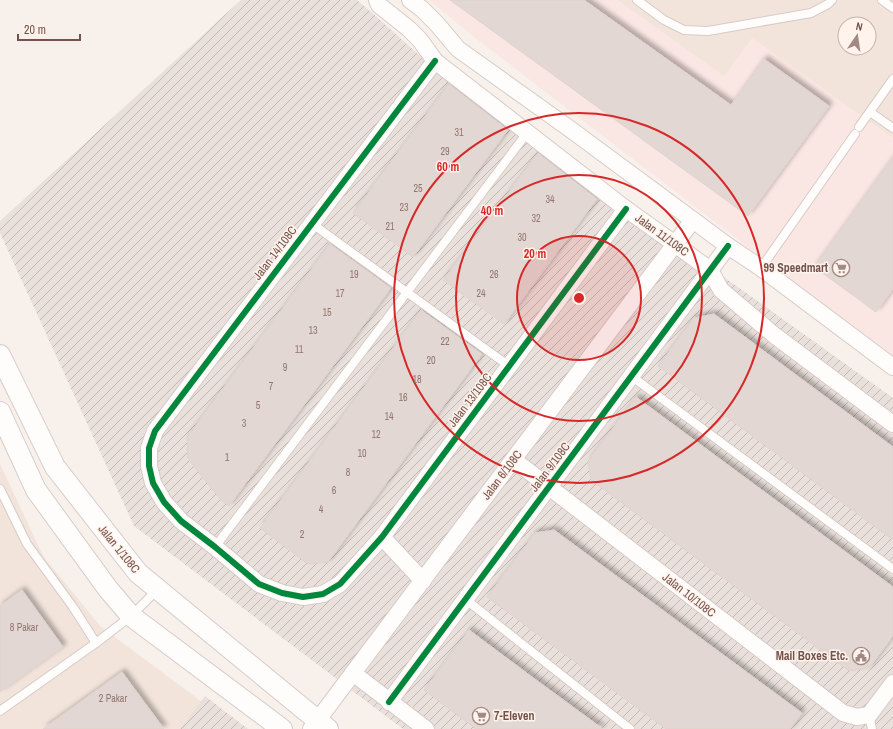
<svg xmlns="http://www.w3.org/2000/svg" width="893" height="729" viewBox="0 0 893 729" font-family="'Archivo Narrow',sans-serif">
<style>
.residential{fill:#f2e4db;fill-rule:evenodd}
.commercial{fill:#fae6e2}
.industrial{fill:url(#industrial-furrows)}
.building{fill:#e3d7d3;stroke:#e0d2cd;filter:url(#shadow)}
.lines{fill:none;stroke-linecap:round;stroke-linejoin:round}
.service-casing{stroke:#d6cbc8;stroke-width:10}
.minor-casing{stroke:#d6cbc8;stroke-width:18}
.tertiary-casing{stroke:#d6cbc8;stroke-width:22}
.service{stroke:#fefdfc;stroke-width:8}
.minor{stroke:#fefdfc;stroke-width:16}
.tertiary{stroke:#fefdfc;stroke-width:20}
.cycleway-casing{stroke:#fff3ec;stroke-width:8}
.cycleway{stroke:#00873e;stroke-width:6}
.ring{fill:none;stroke:#d62828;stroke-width:2}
.labels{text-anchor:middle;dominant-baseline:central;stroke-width:3;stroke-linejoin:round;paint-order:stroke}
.number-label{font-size:10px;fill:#92766f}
.street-label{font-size:12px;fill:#74524b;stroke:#fff3ec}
.poi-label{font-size:12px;font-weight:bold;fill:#74524b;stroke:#fff3ec;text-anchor:end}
.centre{fill:#d62828;stroke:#fff3ec;stroke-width:2}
.ring-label{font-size:12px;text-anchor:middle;font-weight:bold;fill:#d62828;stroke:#fff3ec;stroke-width:3;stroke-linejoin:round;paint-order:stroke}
</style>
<defs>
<pattern id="industrial-furrows" width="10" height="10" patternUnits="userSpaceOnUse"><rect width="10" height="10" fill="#eae0db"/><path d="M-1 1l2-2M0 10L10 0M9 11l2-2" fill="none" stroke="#c2b8b4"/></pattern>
<filter id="shadow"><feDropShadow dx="3.5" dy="-3.5" stdDeviation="2" flood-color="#0004"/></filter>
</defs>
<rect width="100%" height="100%" fill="#f7f0eb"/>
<!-- residential -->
<g class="residential">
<path d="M464,0H893V338ZM845,24H869V48H845Z"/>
<polygon points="0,464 43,556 100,626 206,705 189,729 0,729"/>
</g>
<!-- commercial -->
<polygon class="commercial" points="429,0 618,0 724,76 752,38 893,138 893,355 809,294 474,37"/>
<!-- industrial -->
<g class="industrial">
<polygon points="241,0 357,0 378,18 440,74 893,398 893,729 403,729 134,526 0,233 0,221"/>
<polygon points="205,696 248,729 180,729"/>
</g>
<!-- building -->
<g class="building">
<polygon points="450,0 584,0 731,105 764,59 829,106 748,216"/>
<polygon points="449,84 508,130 413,257 353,213"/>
<polygon points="538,153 597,199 504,324 443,280"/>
<polygon points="893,157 893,289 876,312 814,267"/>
<polygon points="330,244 391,288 229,506 221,500 188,459 187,437"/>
<polygon points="421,310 482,354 328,562 308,564 260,528"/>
<polygon points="714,314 893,447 893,540 658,366 694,318"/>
<polygon points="636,397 893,587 893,636 869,668 849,671 591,480 588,461"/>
<polygon points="554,530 802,713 790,729 666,729 487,597 535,533"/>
<polygon points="22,590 63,647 0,692 0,606"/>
<polygon points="469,630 532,677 603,729 476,729 424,690"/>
<polygon points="122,672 164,729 43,729"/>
</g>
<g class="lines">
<defs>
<g id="service">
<polyline points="637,0 664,20 684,30 708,31 811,13 828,4 832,0"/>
<polyline points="882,0 893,8"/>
<polyline points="870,112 893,128"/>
<polyline points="859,127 893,79"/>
<polyline points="311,223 509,366"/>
<polyline points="761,268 855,134"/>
<polyline points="631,376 893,569"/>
<polyline points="0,489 27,544 73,607 96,643"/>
<polyline points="215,547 527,133"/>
<polyline points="465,599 630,729"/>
<polyline points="0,711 96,643 131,616 157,590"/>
<polyline points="869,715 872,729"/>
</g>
<g id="minor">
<polyline points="377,0 379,5 409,29 420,40 435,61 626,209 675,244 710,270 721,290 774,335 893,424"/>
<polyline points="410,0 422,9 437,24 458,49 570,129 728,246 761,268 893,367"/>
<polyline points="435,61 155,431 149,448 149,466 153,483 164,502 181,521 215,547 259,584 282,593 303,597 323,594 340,584 382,537 626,209"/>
<polyline points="514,460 843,713 857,717 869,715 893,683"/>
<polyline points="382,537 423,581"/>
<polyline points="353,673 426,729"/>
<polyline points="389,702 728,246"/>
<polyline points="311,729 693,220"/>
</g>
<g id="tertiary">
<polyline points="0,355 55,467 138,573 328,729"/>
<polyline points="0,412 36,490 108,589 131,616 282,729"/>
</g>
</defs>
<!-- service casing -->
<use href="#service" class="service-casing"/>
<!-- minor casing -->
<use href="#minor" class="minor-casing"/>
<!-- tertiary casing -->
<use href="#tertiary" class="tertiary-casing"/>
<!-- service -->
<use href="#service" class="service"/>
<!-- minor -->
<use href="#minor" class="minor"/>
<!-- tertiary -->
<use href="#tertiary" class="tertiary"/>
<defs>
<g id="cycleway">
<polyline points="435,61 155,431 149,448 149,466 153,483 164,502 181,521 215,547 259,584 282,593 303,597 323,594 340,584 382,537 626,209"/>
<polyline points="389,702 728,246"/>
</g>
</defs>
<!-- cycleway casing -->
<use href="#cycleway" class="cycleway-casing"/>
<!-- cycleway -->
<use href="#cycleway" class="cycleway"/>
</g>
<!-- distance rings -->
<circle cx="579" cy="298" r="62" fill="#d62828" fill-opacity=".12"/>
<g class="ring">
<circle cx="579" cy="298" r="62"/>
<circle cx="579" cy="298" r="123"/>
<circle cx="579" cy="298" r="185"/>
</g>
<!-- icons -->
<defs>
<symbol id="supermarket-ring" viewBox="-11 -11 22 22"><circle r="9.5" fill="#fff3ec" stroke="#a28983" stroke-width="1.5"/><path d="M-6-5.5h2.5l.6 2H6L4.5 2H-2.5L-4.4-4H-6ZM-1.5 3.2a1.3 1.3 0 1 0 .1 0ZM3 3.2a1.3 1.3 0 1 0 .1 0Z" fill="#a28983"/></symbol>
<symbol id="civic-ring" viewBox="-11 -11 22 22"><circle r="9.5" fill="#fff3ec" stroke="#a28983" stroke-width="1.5"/><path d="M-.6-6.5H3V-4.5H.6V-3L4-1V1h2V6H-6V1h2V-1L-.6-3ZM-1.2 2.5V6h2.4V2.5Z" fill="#a28983"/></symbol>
</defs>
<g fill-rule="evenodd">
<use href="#supermarket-ring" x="831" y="258" width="20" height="20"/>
<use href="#civic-ring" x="851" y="646" width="20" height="20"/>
<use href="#supermarket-ring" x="471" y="706" width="20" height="20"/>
</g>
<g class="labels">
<!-- number labels -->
<g class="number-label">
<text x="459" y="132">31</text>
<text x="445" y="151">29</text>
<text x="418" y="188">25</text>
<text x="550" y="199">34</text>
<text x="404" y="207">23</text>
<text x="536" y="218">32</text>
<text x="390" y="226">21</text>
<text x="522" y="237">30</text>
<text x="354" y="274">19</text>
<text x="494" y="274">26</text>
<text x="340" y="293">17</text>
<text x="481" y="293">24</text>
<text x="327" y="312">15</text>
<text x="313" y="330">13</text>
<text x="445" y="341">22</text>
<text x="299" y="349">11</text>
<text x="431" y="360">20</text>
<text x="285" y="367">9</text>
<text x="417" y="379">18</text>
<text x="271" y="386">7</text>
<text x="403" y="397">16</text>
<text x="258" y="405">5</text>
<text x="389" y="416">14</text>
<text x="244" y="423">3</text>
<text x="376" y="434">12</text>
<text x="362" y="453">10</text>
<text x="227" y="457">1</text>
<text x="348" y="472">8</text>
<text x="334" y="490">6</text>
<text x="321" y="509">4</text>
<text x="302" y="534">2</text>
<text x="24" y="627">8 Pakar</text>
<text x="113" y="698">2 Pakar</text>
</g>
<!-- street labels -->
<g class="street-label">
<text transform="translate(662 235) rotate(36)">Jalan 11/108C</text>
<text transform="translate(275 253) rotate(-53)">Jalan 14/108C</text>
<text transform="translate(470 400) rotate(-53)">Jalan 13/108C</text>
<text transform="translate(550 467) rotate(-53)">Jalan 9/108C</text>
<text transform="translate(502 475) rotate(-53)">Jalan 6/108C</text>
<text transform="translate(119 549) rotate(51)">Jalan 1/108C</text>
<text transform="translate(689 595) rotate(38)">Jalan 10/108C</text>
</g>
<!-- poi labels -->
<g class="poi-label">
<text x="828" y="268">99 Speedmart</text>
<text x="848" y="656">Mail Boxes Etc.</text>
<text x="494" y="716" text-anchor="start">7-Eleven</text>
</g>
</g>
<circle cx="579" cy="298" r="6" class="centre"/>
<g class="ring-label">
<text x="448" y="171">60 m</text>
<text x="492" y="215">40 m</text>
<text x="535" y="258">20 m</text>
</g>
<!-- north arrow -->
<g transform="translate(857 36) rotate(13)"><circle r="19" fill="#fff3ec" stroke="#c7b3ac"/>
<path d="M0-3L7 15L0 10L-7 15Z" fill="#a28983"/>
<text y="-6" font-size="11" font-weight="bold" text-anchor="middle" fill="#74524b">N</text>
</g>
<!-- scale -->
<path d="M18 34v6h62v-6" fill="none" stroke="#74524b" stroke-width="2"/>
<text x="24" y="34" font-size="12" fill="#74524b" stroke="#fff3ec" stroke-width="3" paint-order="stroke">20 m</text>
</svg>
